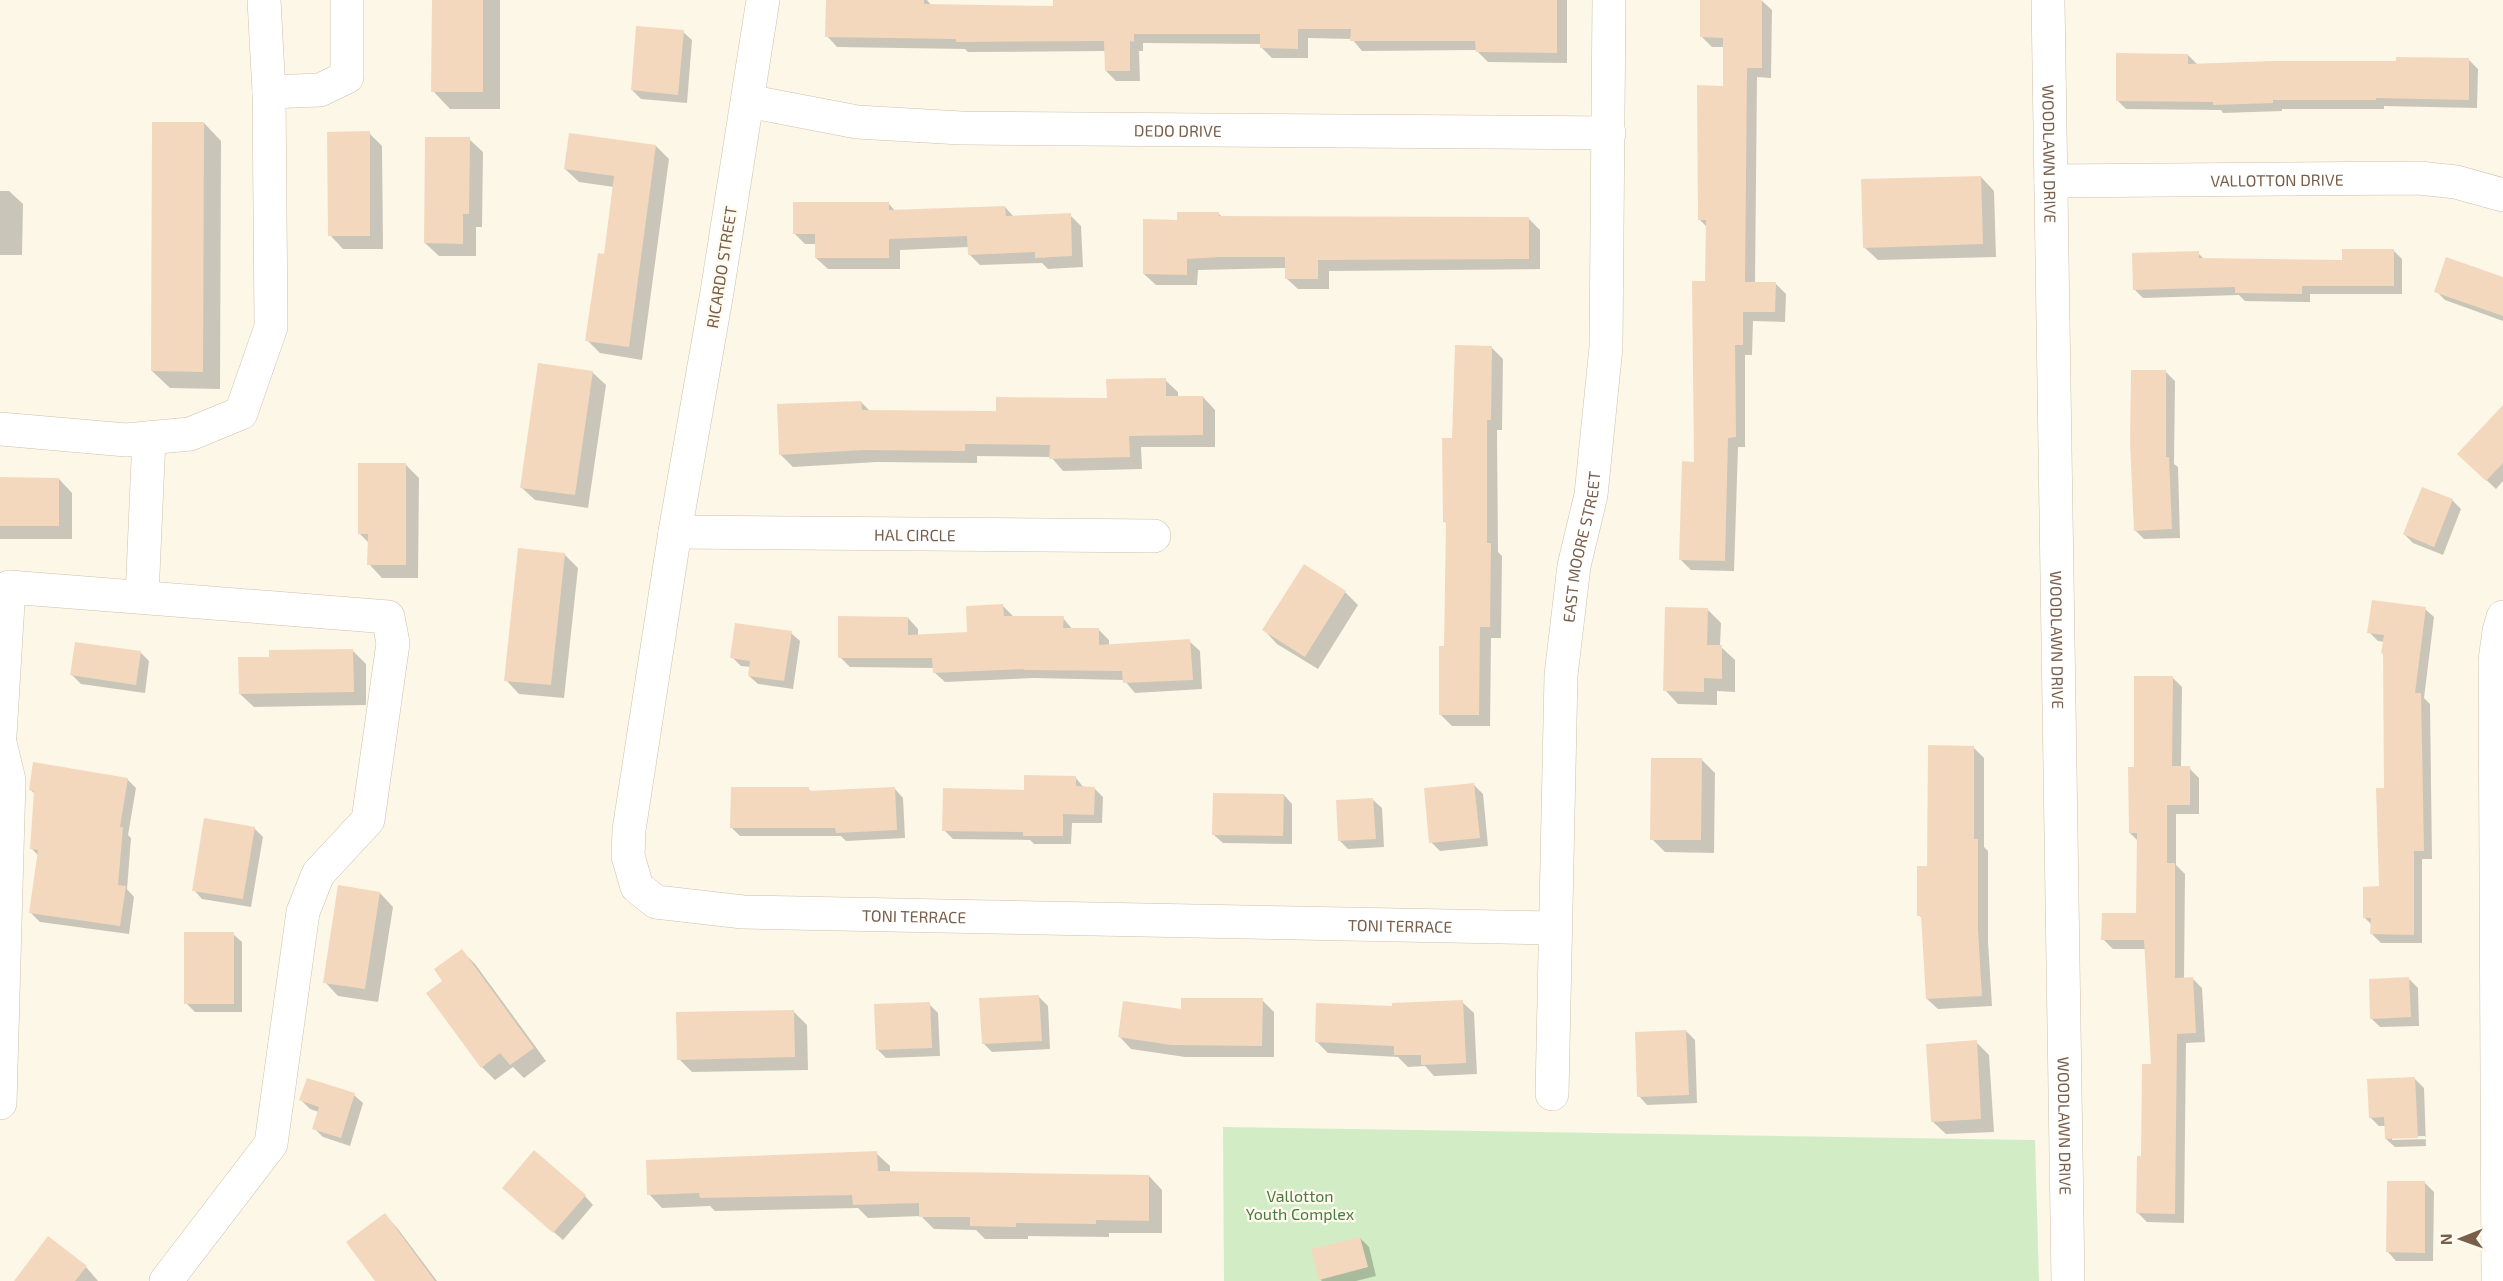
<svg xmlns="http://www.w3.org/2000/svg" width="2503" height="1281" viewBox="0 0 2503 1281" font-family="'Exo 2',sans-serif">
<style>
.green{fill:#d2ecc5}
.shadow{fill:#0003;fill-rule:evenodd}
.building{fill:#f4d8be}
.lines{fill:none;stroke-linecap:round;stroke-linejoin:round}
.minor-casing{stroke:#d0bfac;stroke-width:34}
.minor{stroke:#fff;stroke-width:33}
.labels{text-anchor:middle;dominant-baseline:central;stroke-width:4.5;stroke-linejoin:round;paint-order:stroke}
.street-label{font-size:16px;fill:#795e4a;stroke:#fffaef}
.park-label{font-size:16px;fill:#4c7a3e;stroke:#fffaef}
</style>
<rect width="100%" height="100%" fill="#fdf7e8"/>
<!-- green -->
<polygon class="green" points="1223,1127 2035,1140 2039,1281 1224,1281"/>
<!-- shadow -->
<g class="shadow">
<polygon points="440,0 500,0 500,109 450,109 433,91"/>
<polygon points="828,0 927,0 932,6 1054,7 1054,0 1567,0 1567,63 1488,62 1476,50 1362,51 1352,39 1308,38 1308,58 1272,58 1261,47 1261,44 1143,43 1143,51 1139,51 1140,81 1116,81 1106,71 1106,51 968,52 965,49 837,47 827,36"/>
<polygon points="1702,0 1761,0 1772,10 1771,78 1757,77 1755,283 1775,283 1786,294 1785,322 1753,321 1752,355 1745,355 1745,447 1738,447 1734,571 1691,570 1681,560 1696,463 1707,283 1708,228 1700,220 1724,87 1724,47 1712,47 1702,37"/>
<polygon points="683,32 692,40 687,103 641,99 632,90"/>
<polygon points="2188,55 2197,64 2398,63 2469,60 2478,69 2477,108 2384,106 2384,109 2282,109 2282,111 2223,113 2221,110 2126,109 2118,101"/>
<polygon points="204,123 221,141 220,389 170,388 152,371"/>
<polygon points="369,133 382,146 383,249 343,249 330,235"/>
<polygon points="469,139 483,152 482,227 476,227 476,256 439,256 425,243"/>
<polygon points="656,146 669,159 642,360 600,353 587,340 606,256 614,187 579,182 565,169"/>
<polygon points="1981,177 1994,191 1996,257 1878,260 1864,247"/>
<polygon points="0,191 9,191 23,204 22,255 0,255"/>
<polygon points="889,204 896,212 1005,207 1014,217 1070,215 1081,226 1083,267 1048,269 1042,263 980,265 969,254 969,247 900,250 900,269 828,269 816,258 816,244 805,244 794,233"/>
<polygon points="1219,214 1223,218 1528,218 1540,230 1540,269 1329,271 1329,289 1298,289 1286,278 1286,268 1198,270 1197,285 1156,285 1144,274"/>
<polygon points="2393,250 2402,259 2402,294 2310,294 2310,302 2245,301 2239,295 2143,298 2134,289 2198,253 2205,260 2344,262"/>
<polygon points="2503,279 2503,321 2445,300 2436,291"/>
<polygon points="1492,348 1503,359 1502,430 1497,430 1498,552 1502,556 1501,638 1491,638 1490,726 1452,726 1440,714 1445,648 1447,524 1444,521 1453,439"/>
<polygon points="592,372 606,385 588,508 535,500 521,487"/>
<polygon points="2166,372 2175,381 2174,464 2178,467 2180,538 2144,539 2135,530"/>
<polygon points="1165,380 1178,392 1178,397 1203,397 1215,410 1215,447 1141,447 1142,469 1063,471 1051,457 977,456 977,463 877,462 793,467 780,454 861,402 870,411 998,413 1108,400"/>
<polygon points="2503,419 2503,481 2496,489 2459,454"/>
<polygon points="406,465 419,478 418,578 382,578 369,564 369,543 359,533"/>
<polygon points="0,479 59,479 72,493 72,539 0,539"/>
<polygon points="2452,500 2461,509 2443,555 2413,543 2404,534"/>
<polygon points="564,554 578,568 564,698 519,694 506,680"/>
<polygon points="1345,592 1358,605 1318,669 1277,644 1264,630"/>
<polygon points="1003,606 1013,616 1063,618 1073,630 1099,630 1109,640 1109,646 1189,641 1200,651 1202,689 1135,693 1124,680 1034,678 945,682 934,672 934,668 850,667 840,657 908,618 918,629 918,636 968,634"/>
<polygon points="1707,609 1721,623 1720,646 1735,660 1735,692 1717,691 1717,705 1678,704 1665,690"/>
<polygon points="2425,609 2434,617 2424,698 2430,704 2432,859 2422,859 2422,943 2381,943 2372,934 2372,925 2364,917 2381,888 2385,789 2385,642 2378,641 2369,632"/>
<polygon points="791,633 800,641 793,689 758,684 749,676 751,667 741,666 732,657"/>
<polygon points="352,650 366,664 366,705 254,707 240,694"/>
<polygon points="141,653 149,661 145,693 81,684 72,675"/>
<polygon points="2172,677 2182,687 2181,768 2189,768 2199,778 2199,814 2176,814 2176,865 2185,874 2184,979 2192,978 2202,988 2205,1042 2186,1043 2184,1223 2147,1222 2137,1212 2152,1066 2146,949 2113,949 2103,939 2138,915 2138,841 2130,833 2135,768"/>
<polygon points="1973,747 1984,758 1984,847 1988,851 1988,942 1992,1006 1938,1009 1927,999 1922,918 1919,915 1928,868"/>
<polygon points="1702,760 1715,773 1714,853 1665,852 1652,839"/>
<polygon points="1076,778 1084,788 1094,788 1103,797 1102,823 1072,823 1071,844 1034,844 1030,840 953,839 944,830 1026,791"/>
<polygon points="127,779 136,788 128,835 131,838 127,889 134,897 129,934 40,922 31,913 39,856 32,849 35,794 31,790"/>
<polygon points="1474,785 1483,794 1488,846 1440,851 1431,842"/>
<polygon points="808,789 812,792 895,789 903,798 905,838 846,841 841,836 740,836 731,827"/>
<polygon points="1284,795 1292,804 1292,844 1223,843 1214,835"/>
<polygon points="1373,800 1382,808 1384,847 1348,849 1339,840"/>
<polygon points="254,828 263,837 251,907 202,899 194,890"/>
<polygon points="380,893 393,907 378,1002 338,996 325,982"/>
<polygon points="233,934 242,942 242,1012 195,1012 186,1003"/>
<polygon points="462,951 475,964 546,1061 524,1078 513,1067 495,1080 482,1067 445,982"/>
<polygon points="2409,979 2418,988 2419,1026 2380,1027 2371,1018"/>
<polygon points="1039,997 1048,1006 1050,1049 992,1052 983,1043"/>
<polygon points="1262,1000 1274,1012 1274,1057 1185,1057 1131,1049 1119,1036 1182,1011"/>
<polygon points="1462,1002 1474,1013 1477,1074 1434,1076 1425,1066 1408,1067 1398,1057 1328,1053 1316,1041 1394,1008"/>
<polygon points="929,1004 938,1013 940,1056 886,1058 878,1050"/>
<polygon points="793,1011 807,1025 808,1070 692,1072 679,1059"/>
<polygon points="1686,1031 1695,1040 1697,1103 1647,1105 1639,1096"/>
<polygon points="1976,1042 1989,1055 1994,1132 1946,1134 1932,1121"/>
<path d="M2415,1079L2424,1088L2426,1146L2395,1147L2386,1139V1126H2379L2370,1117ZM2425,1136L2426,1139L2392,1140V1137Z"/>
<polygon points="354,1095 363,1103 350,1146 323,1137 314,1128 319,1112 310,1109 301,1100"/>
<polygon points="876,1153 890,1166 890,1173 1149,1176 1162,1190 1162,1233 1109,1233 1109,1237 1028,1236 1028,1239 985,1239 976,1230 934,1229 921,1216 868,1218 858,1208 715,1211 710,1206 662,1208 649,1194"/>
<polygon points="2425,1183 2434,1192 2433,1261 2396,1261 2388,1252"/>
<polygon points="585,1196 593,1205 563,1240 513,1197"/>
<polygon points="385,1215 398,1229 437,1281 377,1281"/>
<polygon points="1360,1238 1369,1247 1376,1276 1356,1281 1322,1281 1320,1279"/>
<polygon points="86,1267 98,1281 16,1281"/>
</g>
<!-- building -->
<g class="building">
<polygon points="432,0 483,0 483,92 431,92"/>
<polygon points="826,0 924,0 924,4 1053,6 1053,0 1557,0 1557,53 1476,52 1475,41 1350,41 1351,29 1298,29 1298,49 1260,48 1260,34 1134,34 1134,42 1130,41 1130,71 1105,71 1104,41 956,42 956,39 825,37"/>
<polygon points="1700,0 1762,0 1762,68 1747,68 1745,282 1776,282 1775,312 1743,312 1743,345 1735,345 1736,437 1728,438 1725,561 1679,560 1682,461 1694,462 1692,281 1705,281 1706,220 1698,220 1697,85 1723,86 1723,38 1700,37"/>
<polygon points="636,26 684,30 678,95 631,90"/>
<polygon points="2116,53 2188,54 2188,64 2272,61 2396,61 2396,57 2469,58 2469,100 2376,98 2376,100 2273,100 2273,103 2213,105 2213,102 2116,101"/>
<polygon points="152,122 204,122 203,372 151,371"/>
<polygon points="370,131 370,236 328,236 327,132"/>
<polygon points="569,133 656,145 629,347 585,341 598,253 604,254 614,176 564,169"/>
<polygon points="425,137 470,137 469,214 463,214 463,244 424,243"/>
<polygon points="1981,176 1983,244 1863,248 1861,179"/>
<polygon points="793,202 889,202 889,210 1005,206 1006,216 1071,213 1072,256 1035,258 1035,252 968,255 967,236 889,239 889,258 815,258 815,234 793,234"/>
<polygon points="1177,212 1219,212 1219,216 1529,217 1529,259 1318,260 1318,279 1285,279 1285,257 1219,257 1187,259 1187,275 1143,274 1143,219 1177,220"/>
<polygon points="2342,249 2394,249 2394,286 2302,286 2302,294 2235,293 2235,287 2133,290 2132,253 2199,251 2199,258 2342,260"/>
<polygon points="2446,257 2503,277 2503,316 2434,292"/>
<polygon points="1455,345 1492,346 1491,420 1487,420 1487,543 1491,543 1490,627 1480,627 1479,715 1439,715 1439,646 1444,646 1446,522 1443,522 1442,438 1452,438"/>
<polygon points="538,363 593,371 575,495 520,488"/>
<polygon points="2131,370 2166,370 2166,457 2169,457 2172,529 2134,531 2130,443"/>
<polygon points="1166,378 1166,396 1203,396 1203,435 1129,436 1130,457 1049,459 1050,445 965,444 965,451 863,450 779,455 777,404 861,401 862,410 996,411 996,397 1107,398 1106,379"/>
<polygon points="2503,405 2503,463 2486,481 2457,454"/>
<polygon points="358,463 406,463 406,565 367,565 368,534 358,534"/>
<polygon points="0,477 59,478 59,526 0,526"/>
<polygon points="2422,487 2453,499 2434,547 2403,534"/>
<polygon points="518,548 565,553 551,685 504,681"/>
<polygon points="1304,564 1346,591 1305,657 1262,630"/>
<polygon points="2372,600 2426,607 2415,693 2421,693 2424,851 2414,851 2414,935 2370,934 2371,918 2363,918 2363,887 2379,886 2376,788 2384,788 2383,654 2381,653 2384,635 2367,633"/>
<polygon points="1003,604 1004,616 1064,616 1063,628 1099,628 1099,645 1190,639 1193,680 1123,683 1122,671 1024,670 1024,669 933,673 932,658 838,658 838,616 908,617 908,635 967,632 966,606"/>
<polygon points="1665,607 1708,608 1707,645 1722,645 1722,679 1704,678 1704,692 1663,691"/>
<polygon points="735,623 792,631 784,681 748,676 750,661 730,658"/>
<polygon points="75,642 141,651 136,685 70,675"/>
<polygon points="353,649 354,692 239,694 238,657 269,657 269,650"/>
<polygon points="2134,676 2173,676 2172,766 2190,766 2190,805 2167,805 2167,863 2175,863 2175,978 2193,977 2196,1033 2177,1034 2175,1214 2136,1213 2137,1156 2141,1156 2142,1064 2151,1064 2144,940 2101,940 2102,913 2136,913 2137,833 2129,833 2128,767 2134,767"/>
<polygon points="1928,745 1974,746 1974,839 1978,839 1978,930 1982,996 1926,999 1921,916 1917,916 1917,866 1927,866"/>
<polygon points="1651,758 1702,758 1701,840 1650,840"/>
<polygon points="33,762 128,778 120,827 123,827 118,885 126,886 120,926 29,913 38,850 30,849 34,791 29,790"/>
<polygon points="1024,775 1076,776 1076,786 1095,787 1094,815 1063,814 1063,836 1023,836 1023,832 942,831 943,788 1024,790"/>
<polygon points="1474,783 1480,838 1429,843 1424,788"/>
<polygon points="731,787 809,787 809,791 895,787 897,830 836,833 835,828 730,828"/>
<polygon points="1213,793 1284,794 1283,836 1212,835"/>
<polygon points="1373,798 1376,839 1338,841 1336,800"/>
<polygon points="204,818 255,827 243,899 192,891"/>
<polygon points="338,885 380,892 365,989 323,983"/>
<rect x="184" y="932" width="50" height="72"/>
<polygon points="462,949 534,1048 510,1065 500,1053 481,1068 426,993 442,981 434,969"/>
<polygon points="2409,977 2411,1017 2370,1019 2369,979"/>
<polygon points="1039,995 1042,1041 982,1044 979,998"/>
<polygon points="1181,998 1263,998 1262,1046 1171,1045 1118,1037 1123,1001 1181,1009"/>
<polygon points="1463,1000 1466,1063 1421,1065 1421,1055 1394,1055 1394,1046 1315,1042 1316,1003 1392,1006 1392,1003"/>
<polygon points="930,1002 932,1048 876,1050 874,1004"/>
<polygon points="794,1010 795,1057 677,1060 676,1012"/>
<polygon points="1686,1030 1689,1095 1637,1097 1635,1032"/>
<polygon points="1977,1040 1981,1119 1931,1122 1926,1044"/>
<polygon points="2415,1077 2418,1138 2385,1139 2384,1117 2369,1118 2367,1079"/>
<polygon points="307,1078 355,1093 341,1138 312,1129 319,1107 299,1100"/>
<polygon points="534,1150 586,1195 553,1233 502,1188"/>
<polygon points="877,1151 878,1171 1149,1175 1149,1221 1096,1220 1096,1224 1016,1223 1016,1227 970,1226 970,1217 919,1217 919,1203 853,1205 852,1195 700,1198 699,1193 647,1195 646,1160"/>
<polygon points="2387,1181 2425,1181 2425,1253 2386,1252"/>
<polygon points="385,1213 435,1281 375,1281 346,1242"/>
<polygon points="48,1236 87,1266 75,1281 14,1281"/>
<polygon points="1360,1237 1368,1267 1319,1280 1311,1249"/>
</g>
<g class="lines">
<defs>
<g id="minor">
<path id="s1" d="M763,0L717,292L675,532L629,830L628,856L637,887L656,902L743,912L1555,928"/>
<path id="s2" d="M2048,0L2068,1281"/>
<polyline points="269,92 320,90 347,77 347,0"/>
<path id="s3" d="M748,101L857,122L961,128L1609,133"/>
<path id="s4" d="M2051,181L2419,178L2456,182L2503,195"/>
<polyline points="0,429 126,440 190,434 241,413 271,327 269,92 264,0"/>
<path id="s5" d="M675,532L1154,536"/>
<polyline points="142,597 149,438"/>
<polyline points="0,735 9,587 388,617 393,643 368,820 318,874 303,912 271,1144 166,1281"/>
<polyline points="0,743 9,780 0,1103"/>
<path id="s6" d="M1552,1094L1561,675L1574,566L1591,495L1606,347L1609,0"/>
<polyline points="2498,1281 2495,661 2499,631 2503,617"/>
</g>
</defs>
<!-- minor casing -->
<use href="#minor" class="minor-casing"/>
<!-- minor -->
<use href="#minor" class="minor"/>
</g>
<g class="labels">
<!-- street labels -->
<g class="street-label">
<text stroke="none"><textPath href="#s3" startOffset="432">DEDO DRIVE</textPath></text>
<text stroke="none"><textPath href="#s2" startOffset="154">WOODLAWN DRIVE</textPath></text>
<text stroke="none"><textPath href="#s4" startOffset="226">VALLOTTON DRIVE</textPath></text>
<text transform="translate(721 267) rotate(-81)">RICARDO STREET</text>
<text stroke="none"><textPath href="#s5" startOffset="240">HAL CIRCLE</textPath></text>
<text stroke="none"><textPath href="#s6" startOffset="549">EAST MOORE STREET</textPath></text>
<text stroke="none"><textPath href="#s2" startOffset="640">WOODLAWN DRIVE</textPath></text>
<text stroke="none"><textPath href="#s1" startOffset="1182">TONI TERRACE</textPath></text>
<text stroke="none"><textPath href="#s1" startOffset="1668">TONI TERRACE</textPath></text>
<text stroke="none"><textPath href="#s2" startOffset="1126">WOODLAWN DRIVE</textPath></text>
</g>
<!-- park labels -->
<g class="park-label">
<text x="1300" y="1195">Vallotton<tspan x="1300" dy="18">Youth Complex</tspan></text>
</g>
</g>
<!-- north arrow -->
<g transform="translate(2461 1239) rotate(269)" stroke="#fffaef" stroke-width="4.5" paint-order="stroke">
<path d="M0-4.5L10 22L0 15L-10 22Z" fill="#795e4a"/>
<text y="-9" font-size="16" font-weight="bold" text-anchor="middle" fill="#795e4a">N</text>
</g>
</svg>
